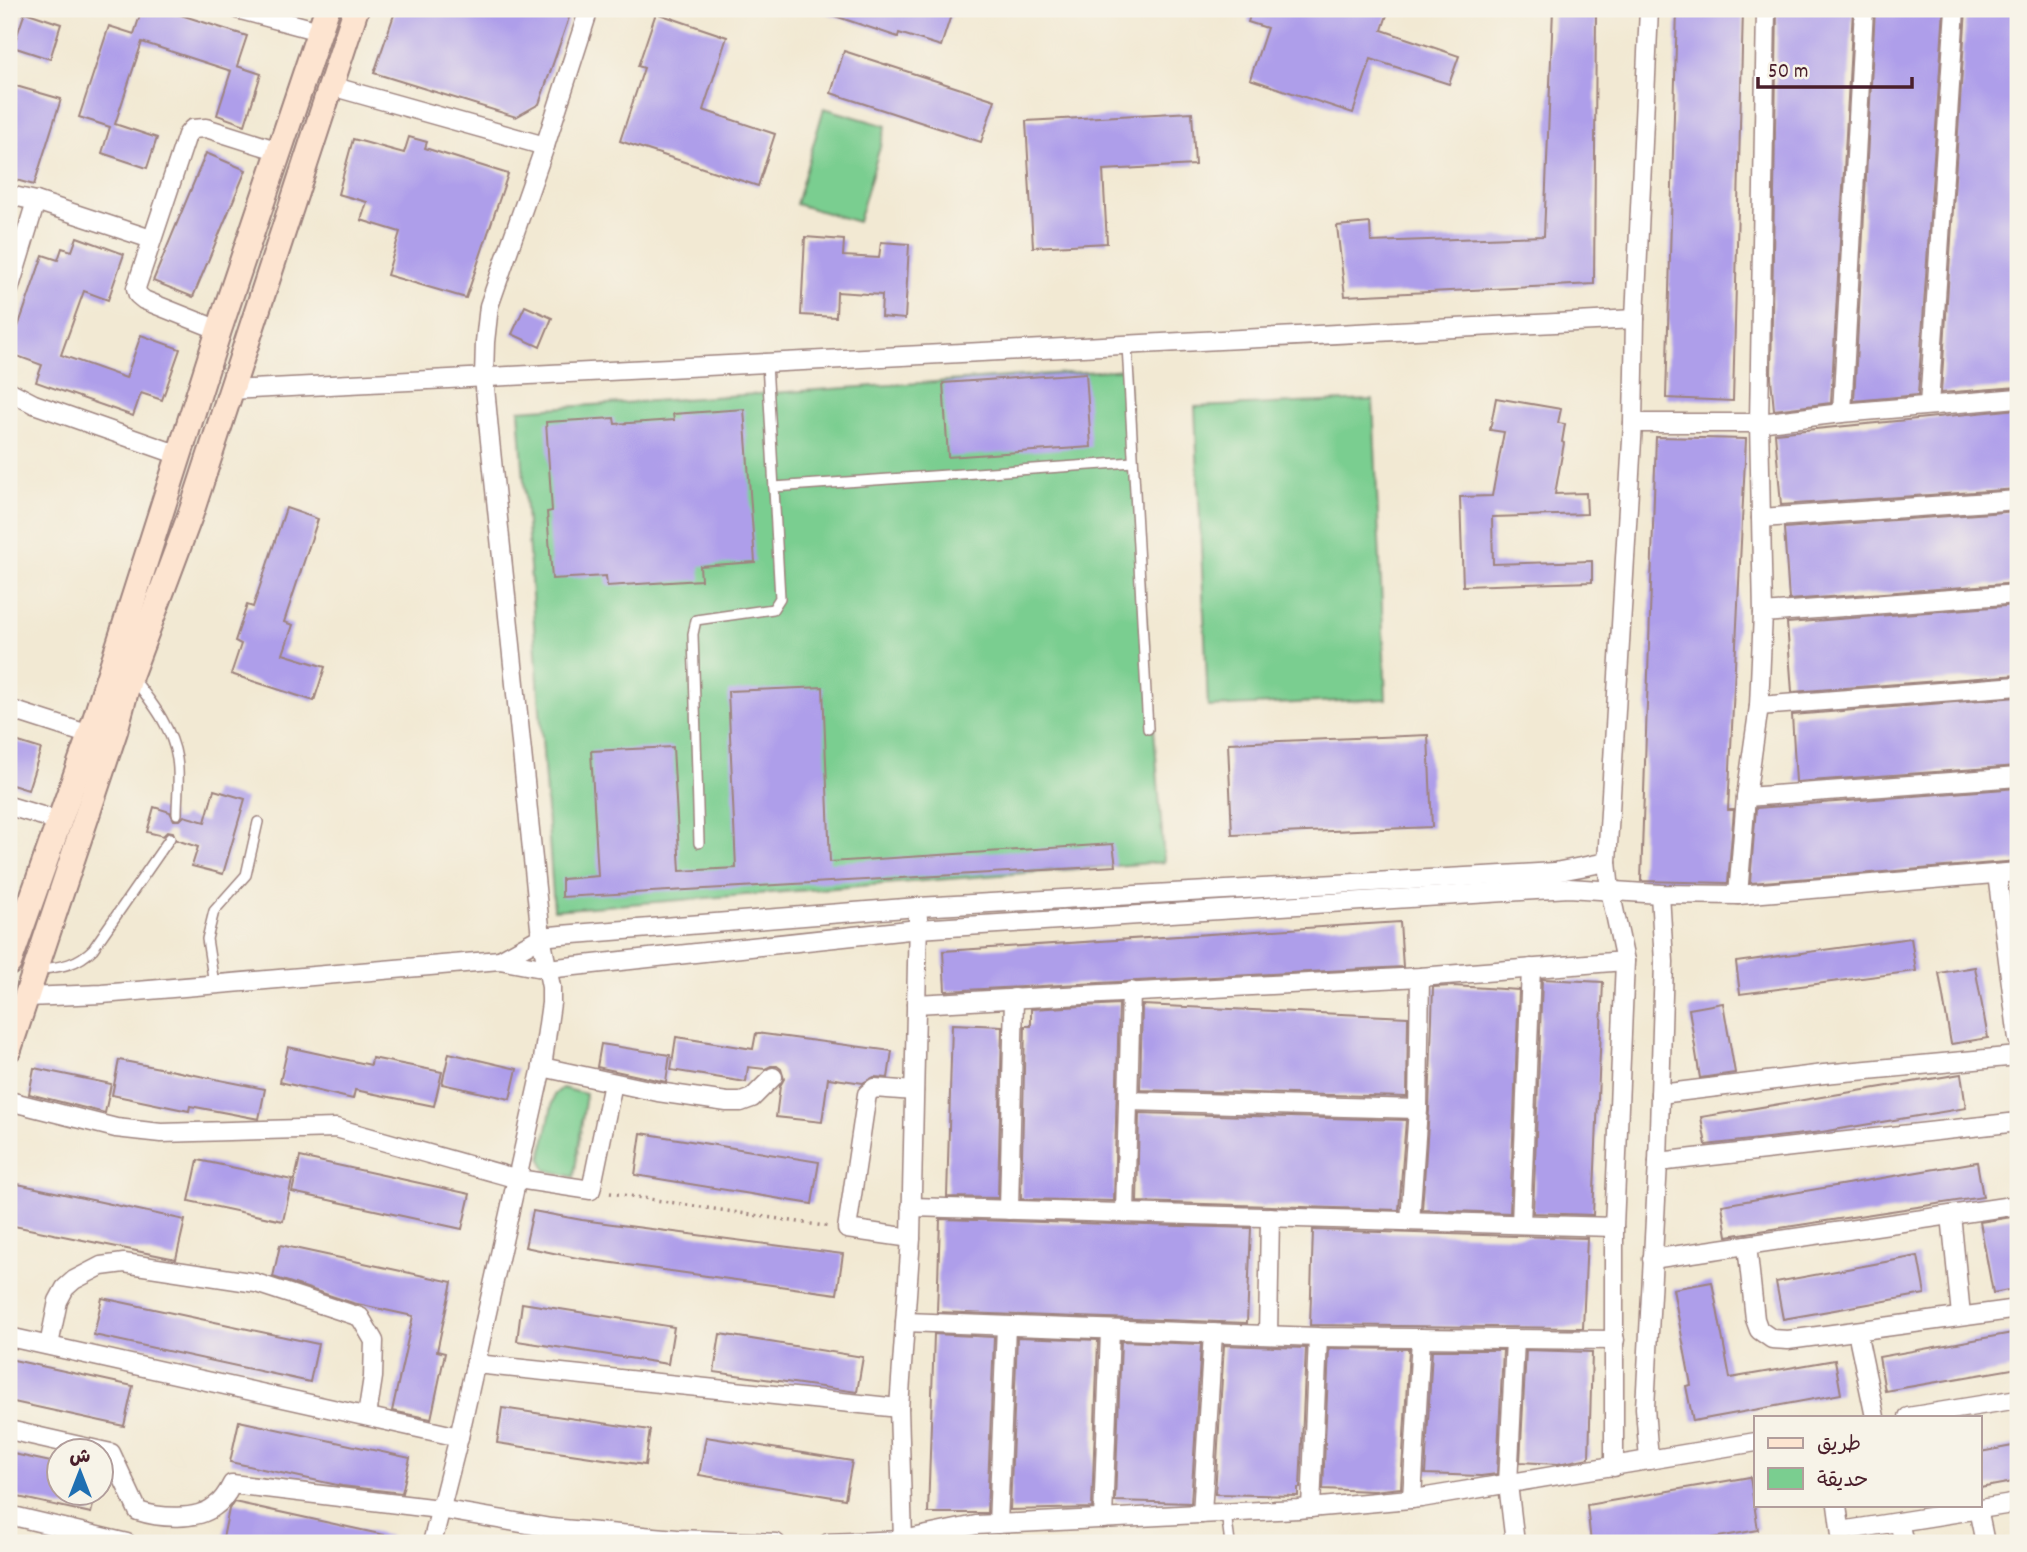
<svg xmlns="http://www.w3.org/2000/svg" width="2027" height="1552" viewBox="0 0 2027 1552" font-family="Dekko,'Playpen Sans Arabic',sans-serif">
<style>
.green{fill:#7ace90;stroke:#62765e;stroke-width:2}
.building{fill:#ae9eea}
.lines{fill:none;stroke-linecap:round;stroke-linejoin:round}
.service-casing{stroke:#9e847f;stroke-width:12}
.minor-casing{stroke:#9e847f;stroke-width:21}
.secondary-casing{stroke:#9e847f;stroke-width:28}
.path{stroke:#9e847f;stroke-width:3.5;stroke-dasharray:2 5;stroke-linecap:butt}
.service{stroke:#fff;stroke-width:9}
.minor{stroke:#fff;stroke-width:18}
.secondary{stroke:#fde4d0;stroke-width:24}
</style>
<rect width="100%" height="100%" fill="#f7f3e8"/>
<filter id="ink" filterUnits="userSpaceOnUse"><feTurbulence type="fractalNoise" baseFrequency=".0143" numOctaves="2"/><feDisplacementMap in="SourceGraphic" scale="14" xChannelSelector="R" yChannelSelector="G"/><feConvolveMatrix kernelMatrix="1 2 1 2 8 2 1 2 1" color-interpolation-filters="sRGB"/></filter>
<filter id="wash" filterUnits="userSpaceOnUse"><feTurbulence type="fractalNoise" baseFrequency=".00686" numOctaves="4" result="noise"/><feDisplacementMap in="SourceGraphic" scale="28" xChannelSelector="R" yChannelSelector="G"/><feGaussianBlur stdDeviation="1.57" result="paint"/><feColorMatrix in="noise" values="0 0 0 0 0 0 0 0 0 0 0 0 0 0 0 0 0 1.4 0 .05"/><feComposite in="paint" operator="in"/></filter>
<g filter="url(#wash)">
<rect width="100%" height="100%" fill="#f2e9d3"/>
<!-- green -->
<g class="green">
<polygon points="824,108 886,126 858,222 796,204"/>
<polygon points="1127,369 1164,862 554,910 519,410"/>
<polygon points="1373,400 1386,699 1208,707 1195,407"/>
<polygon points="562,1088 586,1094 574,1177 546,1170 541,1159 554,1095"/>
</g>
<g id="blocks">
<!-- building -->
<g class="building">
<polygon points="142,9 162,9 247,36 237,66 261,74 245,125 217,115 231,71 142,42 115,124 157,138 147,168 102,153 110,127 79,117 109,26 134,34"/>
<polygon points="396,9 572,9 539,104 516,117 374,73"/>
<polygon points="824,9 953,9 941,46 899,33 898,37 823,12"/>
<polygon points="1252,9 1389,9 1382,30 1459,56 1449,84 1371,59 1353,113 1250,79 1267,28 1248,22"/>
<polygon points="1553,9 1596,9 1594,284 1345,296 1337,226 1370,223 1371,242 1544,236"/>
<polygon points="1677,9 1743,10 1733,401 1666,398"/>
<polygon points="1777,9 1853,9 1831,403 1774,410 1771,378"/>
<polygon points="1875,9 1944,9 1918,395 1854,401"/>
<polygon points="1966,9 2018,9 2018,387 1941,393"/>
<polygon points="25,12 61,24 50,59 13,47"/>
<polygon points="656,13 727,37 703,110 775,134 758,186 620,141 644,68 638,66"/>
<polygon points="844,51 995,100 981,142 831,93"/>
<polygon points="9,84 61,99 34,185 9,178"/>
<polygon points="1192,112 1195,165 1103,170 1107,243 1033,247 1026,121"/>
<polygon points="409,137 427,142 425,148 508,174 466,298 387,275 400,232 361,220 367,202 338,194 353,139 404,153"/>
<polygon points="206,153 246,170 193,297 153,281"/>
<polygon points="77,237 124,254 108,300 84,291 61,355 126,378 141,335 180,349 162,400 141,393 133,416 36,382 42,365 9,353 43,255 58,260 62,248 72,251"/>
<polygon points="805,237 844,240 843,256 879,258 881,242 909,244 905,319 881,317 882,295 837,292 836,317 801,315"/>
<polygon points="525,306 552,318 540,347 512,334"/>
<polygon points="1086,373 1091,447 948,457 943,383"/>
<polygon points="1496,398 1561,409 1558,423 1565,424 1562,442 1564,443 1555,494 1586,493 1587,514 1492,517 1493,564 1592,561 1592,582 1463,586 1460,497 1492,496 1504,432 1490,430"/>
<polygon points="744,409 755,562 700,566 701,580 607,586 606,576 552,579 547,512 552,511 546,422 614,418 615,424 674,420 673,414"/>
<polygon points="2018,409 2018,489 1781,505 1775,433"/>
<polygon points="1656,437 1746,439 1728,810 1734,810 1728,883 1641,881"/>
<polygon points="286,508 318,519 284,622 293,625 283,654 325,667 314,701 231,674 241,644 235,641 247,605 253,607"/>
<polygon points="2018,511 2018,583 1789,600 1784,528"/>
<polygon points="2018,605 2018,675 1792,692 1787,623"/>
<polygon points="823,687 830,862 1113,844 1116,866 562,897 562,879 598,876 591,751 673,747 680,871 736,868 728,691"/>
<polygon points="2018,697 2018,766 1796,782 1792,715"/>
<polygon points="1428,735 1432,827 1232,835 1228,743"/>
<polygon points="9,739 41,749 28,790 9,784"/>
<polygon points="2018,788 2018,861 1750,883 1756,808"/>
<polygon points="214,790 245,799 223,874 192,866 198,847 176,840 173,832 168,831 163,836 147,832 154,807 170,812 174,820 180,820 184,816 205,822"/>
<polygon points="1400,922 1403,967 945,991 943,951"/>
<polygon points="1911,938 1916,971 1740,994 1736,962"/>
<polygon points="1975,967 1988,1038 1951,1044 1939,973"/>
<polygon points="1542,979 1603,982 1593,1215 1533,1213"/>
<polygon points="1453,986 1519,990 1510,1213 1422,1210 1429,1110 1433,987"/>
<polygon points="1723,1003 1735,1073 1700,1078 1689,1009"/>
<polygon points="1119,1004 1114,1201 1021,1199 1025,1026 1031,1026 1031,1009"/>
<polygon points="1142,1005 1408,1017 1407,1097 1140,1090"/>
<polygon points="952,1024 1002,1026 998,1198 947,1197"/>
<polygon points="756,1033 892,1051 888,1078 874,1077 863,1083 828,1078 822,1122 776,1117 780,1086 784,1079 781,1069 777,1066 771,1066 765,1069 748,1067 746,1082 671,1070 676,1037 753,1049"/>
<polygon points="601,1044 670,1055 666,1082 597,1067"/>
<polygon points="288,1047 371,1065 372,1058 442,1072 434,1106 355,1090 353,1099 280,1082"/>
<polygon points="449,1053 517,1069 510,1099 442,1084"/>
<polygon points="119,1060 265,1089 259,1119 190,1106 189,1111 112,1095"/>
<polygon points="34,1068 111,1084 105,1113 29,1094"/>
<polygon points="1961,1074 1966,1108 1822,1132 1706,1145 1701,1117"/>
<polygon points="1139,1113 1406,1120 1399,1210 1137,1202"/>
<polygon points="641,1133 819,1162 812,1204 635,1175"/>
<polygon points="300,1157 470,1194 462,1229 292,1192"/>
<polygon points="198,1160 292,1180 283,1221 189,1201"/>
<polygon points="1977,1162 1983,1197 1727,1236 1722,1205"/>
<polygon points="13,1183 185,1220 176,1259 9,1225 9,1202"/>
<polygon points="533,1211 582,1220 843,1254 837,1294 577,1258 525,1247"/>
<polygon points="2018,1216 2018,1288 1993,1293 1980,1222"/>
<polygon points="940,1219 1251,1228 1247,1323 937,1312"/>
<polygon points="1313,1230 1587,1238 1583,1328 1310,1325"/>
<polygon points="280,1245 452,1282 437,1351 445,1353 431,1419 392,1411 413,1316 353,1303 273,1277"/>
<polygon points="1918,1256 1925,1294 1783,1319 1776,1282"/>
<polygon points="1712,1282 1730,1378 1835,1360 1841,1394 1693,1421 1686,1386 1691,1385 1673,1289"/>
<polygon points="102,1298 318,1344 310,1382 94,1335"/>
<polygon points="522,1303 674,1327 668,1364 517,1341"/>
<polygon points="2018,1332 2018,1368 1885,1391 1879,1357"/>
<polygon points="720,1334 863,1357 857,1392 714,1372"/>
<polygon points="934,1334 994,1337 987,1513 928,1513"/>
<polygon points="1017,1337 1098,1340 1092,1508 1010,1510"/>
<polygon points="1121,1341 1201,1344 1191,1503 1115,1501"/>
<polygon points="1224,1345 1306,1348 1300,1488 1298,1488 1298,1496 1215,1494"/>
<polygon points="1329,1348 1409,1349 1401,1488 1373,1491 1323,1489"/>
<polygon points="1432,1350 1503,1350 1497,1474 1481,1476 1425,1474"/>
<polygon points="1526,1350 1592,1352 1589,1458 1558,1464 1520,1462"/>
<polygon points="9,1359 133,1386 124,1426 9,1401"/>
<polygon points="502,1408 650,1430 645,1465 497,1443"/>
<polygon points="239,1421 410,1458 402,1493 342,1486 230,1462"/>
<polygon points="706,1437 852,1461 845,1499 699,1475"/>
<polygon points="2018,1445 2018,1481 1980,1488 1980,1452"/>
<polygon points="9,1453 60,1464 60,1493 96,1493 91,1513 9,1495"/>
<polygon points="1750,1477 1758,1530 1684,1543 1591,1543 1587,1505"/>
<polygon points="234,1502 389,1536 389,1543 222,1543 229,1509"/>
</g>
</g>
</g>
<g filter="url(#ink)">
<use href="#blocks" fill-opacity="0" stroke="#9e847f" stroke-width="2"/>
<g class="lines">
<defs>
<g id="service">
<polyline points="1127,345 1148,729"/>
<polyline points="774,487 1133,462"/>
<path d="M133,678C152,703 172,727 177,759C180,777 177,796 177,814"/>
<polyline points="699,843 693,634 696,620 773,609 780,598 767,363"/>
<path d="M37,970C59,967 76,966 93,949L170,838"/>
<polyline points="214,984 207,939 214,911 246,875 258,822"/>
<polyline points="1226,1513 1230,1543"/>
</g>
<g id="minor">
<polyline points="237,9 319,31"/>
<polyline points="331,86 545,146"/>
<polyline points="9,195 36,201 151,239"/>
<polyline points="9,290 36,201"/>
<polyline points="219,330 144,300 138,295 136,288 187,135 192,129 206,128 279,151"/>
<polyline points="231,390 1635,319"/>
<polyline points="9,391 34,404 179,455"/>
<polyline points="1929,405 1955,9"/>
<polyline points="1842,413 1864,9"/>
<polyline points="1633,423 1759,423 1842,413 2018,398"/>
<polyline points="1761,518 2018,500"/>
<polyline points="1763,613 2018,594"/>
<polyline points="1759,706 2018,686"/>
<polyline points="9,709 90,735"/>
<polyline points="1746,797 2018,777"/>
<polyline points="9,806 59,821"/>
<polyline points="1997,874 2018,1039"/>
<polyline points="1738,895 1746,797 1759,706 1763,613 1759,423 1766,9"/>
<polyline points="500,960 541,937 561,935 918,907 1555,872 1607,862"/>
<polyline points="27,997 102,994 500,960 547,969 918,929 1569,888 1660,894 1738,895 2018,872"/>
<polyline points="916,1004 1420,977 1625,961"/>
<polyline points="542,1067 658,1092 727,1102 741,1102 752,1098 773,1077"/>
<polyline points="1660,1094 1824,1074 2018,1056"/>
<polyline points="9,1101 116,1128 161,1133 336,1128 518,1179 591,1190 613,1083"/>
<polyline points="1128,1101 1418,1109"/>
<polyline points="1658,1162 2018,1122"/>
<polyline points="911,1207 1614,1227"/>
<polyline points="1009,1210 1014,998"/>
<polyline points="1125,1213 1131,991"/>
<polyline points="1951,1215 1961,1315"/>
<polyline points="1410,1221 1418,1109 1420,977"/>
<polyline points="1521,1224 1531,968"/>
<polyline points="911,1238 847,1229 867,1094 874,1088 914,1091"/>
<polyline points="1747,1245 1755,1319 1759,1330 1772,1339 1788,1340 2018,1309"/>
<polyline points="1652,1259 2018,1205"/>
<polyline points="905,1322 1318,1337 1615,1340"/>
<polyline points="1857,1331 1875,1417"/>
<polyline points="1268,1335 1270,1217"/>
<polyline points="9,1337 459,1437"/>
<polyline points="1515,1340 1508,1484 1515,1543"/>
<polyline points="49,1345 58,1301 65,1288 74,1280 101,1266 124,1263 256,1283 360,1317 374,1341 373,1377 367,1416"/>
<polyline points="476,1364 899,1408"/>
<polyline points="1908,1417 2018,1399"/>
<path d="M9,1430L111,1453L138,1511C159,1518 197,1521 215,1506C223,1501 228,1492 232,1484L439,1509L551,1528L677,1539L776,1543"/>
<polyline points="1649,1460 1645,1408 1658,1162 1664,962 1660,894"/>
<polyline points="1614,1467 1614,1227 1625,961 1610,890 1607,862 1633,423 1635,319 1649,9"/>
<polyline points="1412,1499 1421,1338"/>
<polyline points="1837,1505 1842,1543"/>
<polyline points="1311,1508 1318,1337"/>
<polyline points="1978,1509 1985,1543"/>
<polyline points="1202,1514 1213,1333"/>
<polyline points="9,1515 127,1543"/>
<polyline points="1103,1519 1110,1330"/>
<polyline points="1899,1522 1904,1543"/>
<polyline points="998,1524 1006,1326"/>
<polyline points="1841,1531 2018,1503"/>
<polyline points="903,1540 899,1408 911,1238 918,918"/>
<polyline points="432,1543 459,1437 542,1067 551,1003 551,987 541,937 489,431 484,377 485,342 489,306 545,146 589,9"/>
<polyline points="828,1543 903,1540 976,1525 1298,1509 1421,1498 1756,1442"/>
</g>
<g id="secondary">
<polyline points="9,963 90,735 219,330 327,9"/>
<polyline points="9,1049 115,731 130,676 191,513 356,9"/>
</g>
</defs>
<!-- service casing -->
<use href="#service" class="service-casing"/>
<!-- minor casing -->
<use href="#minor" class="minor-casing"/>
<!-- secondary casing -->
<use href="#secondary" class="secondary-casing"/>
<!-- path -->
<polyline class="path" points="610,1193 831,1227"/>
<!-- service -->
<use href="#service" class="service"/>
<!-- minor -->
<use href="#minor" class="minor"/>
<!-- secondary -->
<use href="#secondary" class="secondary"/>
</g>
</g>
<!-- margin -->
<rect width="2027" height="1552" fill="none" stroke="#f7f3e8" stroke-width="35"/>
<!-- legend -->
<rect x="1754" y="1416" width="228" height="91" fill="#f7f3e8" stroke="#b29e9c" stroke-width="2"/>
<rect x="1768" y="1438" width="35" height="10" fill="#fde4d0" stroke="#b29e9c" stroke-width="2"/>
<text x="1817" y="1450" font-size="21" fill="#4a1f2b">طريق</text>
<rect x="1768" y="1468" width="35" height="21" fill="#7ace90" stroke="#b29e9c" stroke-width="2"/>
<text x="1817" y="1486" font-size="21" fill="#4a1f2b">حديقة</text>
<!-- north arrow -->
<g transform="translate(80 1472)"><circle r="33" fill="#f7f3e8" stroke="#b29e9c" stroke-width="2"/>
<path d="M0-5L12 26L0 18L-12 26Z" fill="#1f6fb2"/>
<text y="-10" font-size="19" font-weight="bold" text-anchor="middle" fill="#4a1f2b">ش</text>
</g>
<!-- scale -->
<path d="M1758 77v10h154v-10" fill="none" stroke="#4a1f2b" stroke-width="3.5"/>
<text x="1768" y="77" font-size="21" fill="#4a1f2b" stroke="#f7f3e8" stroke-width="5" paint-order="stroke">50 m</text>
</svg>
